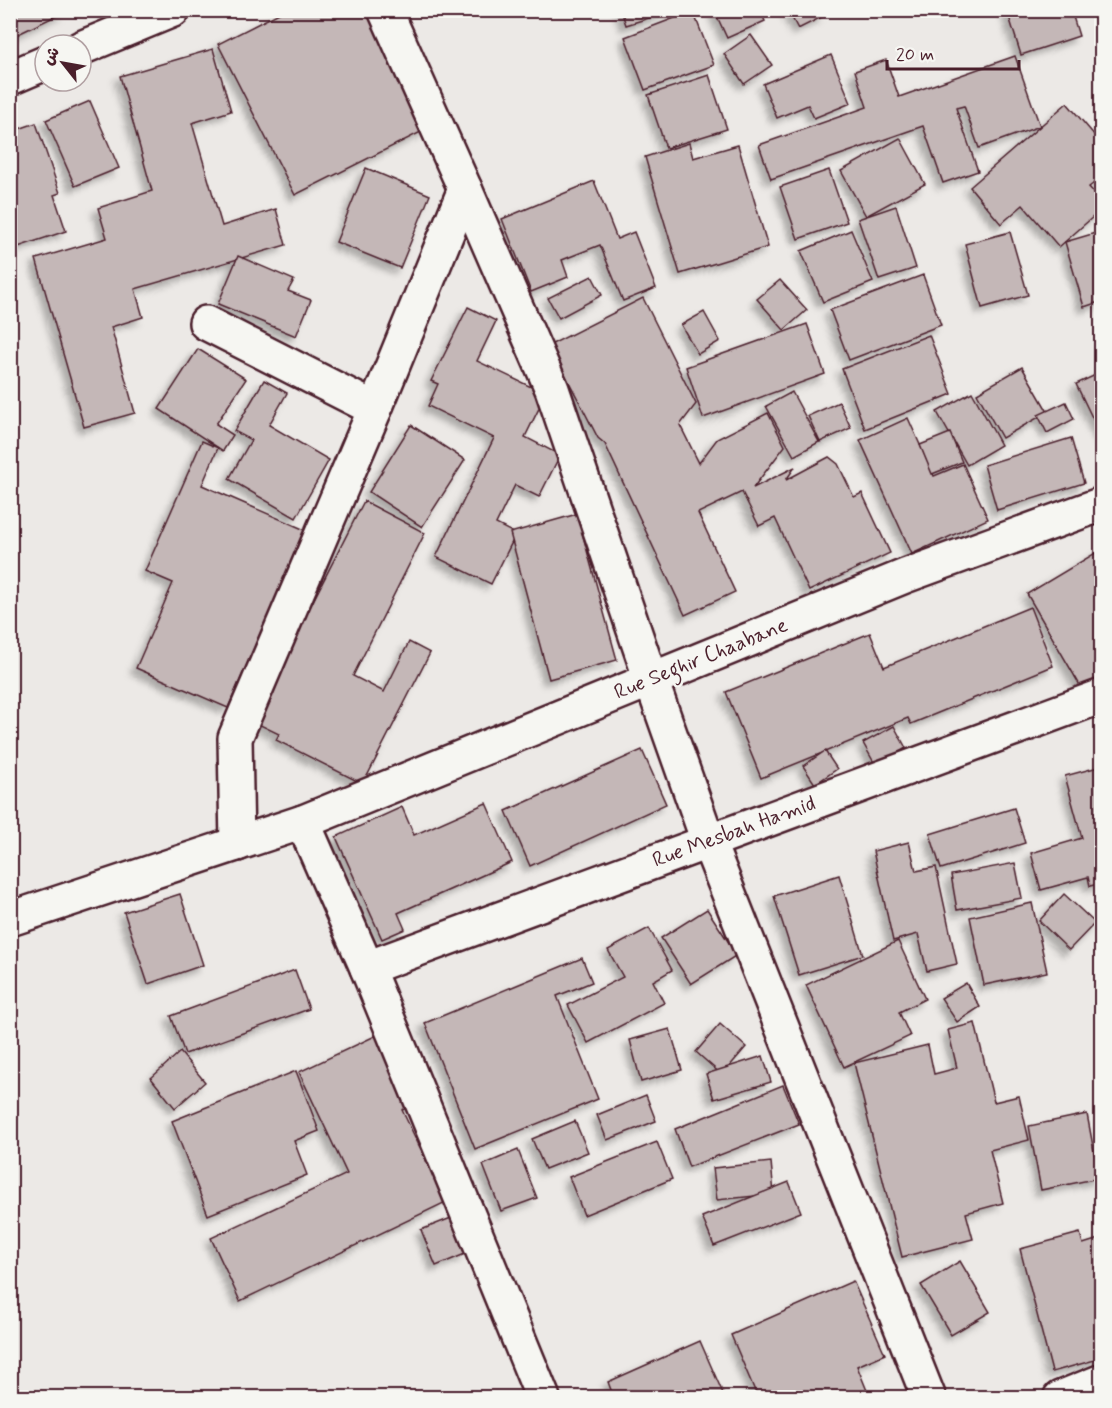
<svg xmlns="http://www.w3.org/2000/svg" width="1112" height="1408" viewBox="0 0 1112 1408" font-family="Mynerve,'Playpen Sans Arabic',sans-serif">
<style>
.building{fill:#c4b7b7;stroke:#4a1f2b;stroke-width:1.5;filter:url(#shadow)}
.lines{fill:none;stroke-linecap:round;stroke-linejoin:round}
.minor-casing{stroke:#4a1f2b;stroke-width:38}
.major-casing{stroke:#4a1f2b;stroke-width:38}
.minor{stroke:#f6f6f2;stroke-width:33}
.major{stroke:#f6f6f2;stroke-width:33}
.labels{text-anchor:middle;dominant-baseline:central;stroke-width:5;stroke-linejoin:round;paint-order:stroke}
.street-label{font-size:21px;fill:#4a1f2b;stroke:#f6f6f2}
</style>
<defs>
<filter id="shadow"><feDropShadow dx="-5.5" dy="5.5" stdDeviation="3" flood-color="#0004"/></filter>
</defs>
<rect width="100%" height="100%" fill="#ece9e6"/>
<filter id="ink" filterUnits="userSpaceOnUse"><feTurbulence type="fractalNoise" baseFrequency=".0167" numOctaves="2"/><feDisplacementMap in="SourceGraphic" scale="12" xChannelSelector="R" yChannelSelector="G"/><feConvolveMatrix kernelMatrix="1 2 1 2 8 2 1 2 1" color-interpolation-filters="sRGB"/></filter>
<g filter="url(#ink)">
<!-- building -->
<g class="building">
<polygon points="10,10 65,10 66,11 10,38"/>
<polygon points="285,10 368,10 427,129 295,195 218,44"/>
<polygon points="621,10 675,10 626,25"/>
<polygon points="714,10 760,10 765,21 727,38"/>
<polygon points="788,10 821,10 824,16 798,29"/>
<polygon points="1007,10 1071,10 1079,36 1021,55"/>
<polygon points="693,11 714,65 645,90 625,37"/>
<polygon points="751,35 772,65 744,84 724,54"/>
<polygon points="213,49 231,111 192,123 222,226 276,209 286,245 135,289 143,317 111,327 135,413 84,427 36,259 107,238 98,208 152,191 120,76"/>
<polygon points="831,55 851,103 814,118 808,105 777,118 763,84"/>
<polygon points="1015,56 1040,126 979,148 964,106 956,108 978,171 943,183 923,126 771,179 759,145 867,107 855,71 886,60 899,97"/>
<polygon points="709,75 727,129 666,148 648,95"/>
<polygon points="90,101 119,168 75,186 46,120"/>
<polygon points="1067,103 1102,144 1102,177 1089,187 1102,201 1102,209 1059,247 1023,205 1001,224 970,187"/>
<polygon points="36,123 60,193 54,195 66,231 12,249 10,132"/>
<polygon points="900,138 925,184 866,216 841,171"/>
<polygon points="689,143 693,158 738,145 768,247 680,274 645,157"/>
<polygon points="366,168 430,195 400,268 336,242"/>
<polygon points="829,170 847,222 798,239 780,187"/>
<polygon points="594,181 617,239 634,232 656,288 623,301 600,245 562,260 568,277 531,292 502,219"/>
<polygon points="896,206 916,268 879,280 858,219"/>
<polygon points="851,230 873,282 823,302 801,251"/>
<polygon points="1102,231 1102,301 1084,307 1065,242"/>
<polygon points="1010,232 1028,295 982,308 965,244"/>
<polygon points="238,256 294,280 288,291 311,300 296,336 218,304"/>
<polygon points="923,275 941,325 849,360 830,310"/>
<polygon points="592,276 602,295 559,318 548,298"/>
<polygon points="780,280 807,310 784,330 757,299"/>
<polygon points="643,298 696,404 680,425 699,463 717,439 768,413 785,446 753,488 795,467 786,480 829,457 838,464 854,497 862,493 890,553 809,591 775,518 759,526 742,492 698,513 735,592 685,615 605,444 598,438 550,345"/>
<polygon points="468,307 496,321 477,361 546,394 525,437 560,455 539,497 515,485 496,524 516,534 491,584 436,557 494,438 428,406 438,384 431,381"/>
<polygon points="704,312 720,341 698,354 681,325"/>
<polygon points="807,324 825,374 703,418 686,367"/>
<polygon points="929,335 952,394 865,429 842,369"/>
<polygon points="198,349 246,379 216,424 233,435 223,451 159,409"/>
<polygon points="1022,367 1048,412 1002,438 977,393"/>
<polygon points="1102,372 1102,438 1076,384"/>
<polygon points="264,380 287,393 269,425 329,460 296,518 229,479 251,440 234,431"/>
<polygon points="792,392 819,442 794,456 766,406"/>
<polygon points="972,392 1001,445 967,465 937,412"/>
<polygon points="839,402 851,428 820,442 808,416"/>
<polygon points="1066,402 1074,419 1047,433 1038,415"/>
<polygon points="908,418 934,476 963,464 988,519 912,554 860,440"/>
<polygon points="411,425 465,460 422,527 369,492"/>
<polygon points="950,433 962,462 932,474 920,445"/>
<polygon points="1071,438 1084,483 997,510 984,465"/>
<polygon points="202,441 218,448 202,485 305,530 228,708 136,668 173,583 145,571"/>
<polygon points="364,501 425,533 353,676 384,692 409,642 430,653 363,784 276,740 279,734 252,721"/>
<polygon points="577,514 617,660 549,679 510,533"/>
<polygon points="1102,549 1102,684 1085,694 1027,594"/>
<polygon points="1030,607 1053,666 911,724 908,718 761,778 726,692 870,633 884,667"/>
<polygon points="894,726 906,748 876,766 863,743"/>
<polygon points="642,750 666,804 530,866 506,811"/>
<polygon points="825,751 837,769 815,784 803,766"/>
<polygon points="1102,766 1102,883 1090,886 1088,877 1041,890 1031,853 1082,838 1065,776"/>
<polygon points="486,803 512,862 398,913 405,929 382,939 336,837 402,807 414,835"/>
<polygon points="1014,808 1025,843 941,869 930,834"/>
<polygon points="909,842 916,871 936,867 957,964 927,971 918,934 893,941 873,851"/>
<polygon points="1015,863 1022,898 957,910 951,875"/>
<polygon points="839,875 863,955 799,975 774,896"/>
<polygon points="180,894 203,965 148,984 124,912"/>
<polygon points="1064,894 1095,923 1069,950 1039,921"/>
<polygon points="1032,903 1047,972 984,985 970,917"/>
<polygon points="707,909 737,955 691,984 661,938"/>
<polygon points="649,928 672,970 653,981 664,1003 588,1043 568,1005 623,977 608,950"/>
<polygon points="898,941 925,999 899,1012 910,1036 844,1067 806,985"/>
<polygon points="582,958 592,982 557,996 598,1099 475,1149 425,1023"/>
<polygon points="295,970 309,1009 185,1054 171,1016"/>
<polygon points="966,983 980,1007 957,1022 941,998"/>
<polygon points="975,1023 994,1102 1019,1096 1029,1140 990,1150 1003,1203 966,1213 973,1239 902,1257 854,1063 928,1045 934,1074 957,1068 948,1030"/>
<polygon points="720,1024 746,1047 722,1075 696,1052"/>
<polygon points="670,1029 682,1070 641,1082 630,1040"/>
<polygon points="377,1035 412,1106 402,1110 446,1202 240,1301 211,1238 347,1174 299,1072"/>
<polygon points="180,1052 205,1082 175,1108 151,1078"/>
<polygon points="763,1056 771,1082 714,1099 706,1074"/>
<polygon points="296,1071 319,1131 294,1141 307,1175 208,1215 172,1121"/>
<polygon points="783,1085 799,1124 689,1167 675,1129"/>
<polygon points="646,1095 656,1121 607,1140 597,1115"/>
<polygon points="1087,1114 1099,1178 1041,1190 1029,1126"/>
<polygon points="575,1121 588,1152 545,1169 532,1139"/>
<polygon points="657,1142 672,1179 584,1215 569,1177"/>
<polygon points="518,1150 537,1198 501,1211 483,1165"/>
<polygon points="771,1162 774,1194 717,1200 713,1168"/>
<polygon points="789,1182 801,1212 714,1246 702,1217"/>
<polygon points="451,1218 465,1254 436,1266 421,1230"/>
<polygon points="1080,1233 1083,1244 1102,1238 1102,1358 1052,1372 1020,1249"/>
<polygon points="960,1261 990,1312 951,1335 921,1285"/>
<polygon points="853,1281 885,1354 857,1366 870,1398 758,1398 731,1335"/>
<polygon points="700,1341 725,1398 614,1398 608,1382"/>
</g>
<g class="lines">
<defs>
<g id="minor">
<polyline points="385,10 465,189 552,389 651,680 708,841 929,1398"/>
<polyline points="81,48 173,10"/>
<polyline points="10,78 45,63"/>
<polyline points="206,323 375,409"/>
<polyline points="303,822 367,968 543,1398"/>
<polyline points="237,844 235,738 375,409 465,189"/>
<polyline points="10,919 303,822 905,576 1102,504"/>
<polyline points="367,968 1102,696"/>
</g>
<polyline id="major" points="1060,1398 1102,1381"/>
</defs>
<!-- minor casing -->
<use href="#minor" class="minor-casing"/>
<!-- major casing -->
<use href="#major" class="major-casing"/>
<!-- minor -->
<use href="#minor" class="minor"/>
<!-- major -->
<use href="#major" class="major"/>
</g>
</g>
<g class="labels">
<!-- street labels -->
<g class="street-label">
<text transform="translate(701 659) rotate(-22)">Rue Seghir Chaabane</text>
<text transform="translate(734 832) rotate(-20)">Rue Mesbah Hamid</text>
</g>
</g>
<!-- margin -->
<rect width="1112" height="1408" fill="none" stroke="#f6f6f2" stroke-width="36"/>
<rect x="18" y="18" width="1076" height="1372" fill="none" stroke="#4a1f2b" stroke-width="2" filter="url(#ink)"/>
<!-- north arrow -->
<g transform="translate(63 63) rotate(301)"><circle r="28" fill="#f6f6f2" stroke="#b1a0a2" stroke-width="1.5"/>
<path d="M0-4.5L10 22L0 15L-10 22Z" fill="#4a1f2b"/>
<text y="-9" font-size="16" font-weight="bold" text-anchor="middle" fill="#4a1f2b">ش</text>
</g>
<!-- scale -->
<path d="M887 60v9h132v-9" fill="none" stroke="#4a1f2b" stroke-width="3"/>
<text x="896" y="60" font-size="18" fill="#4a1f2b" stroke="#f6f6f2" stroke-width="4.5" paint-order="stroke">20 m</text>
</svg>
